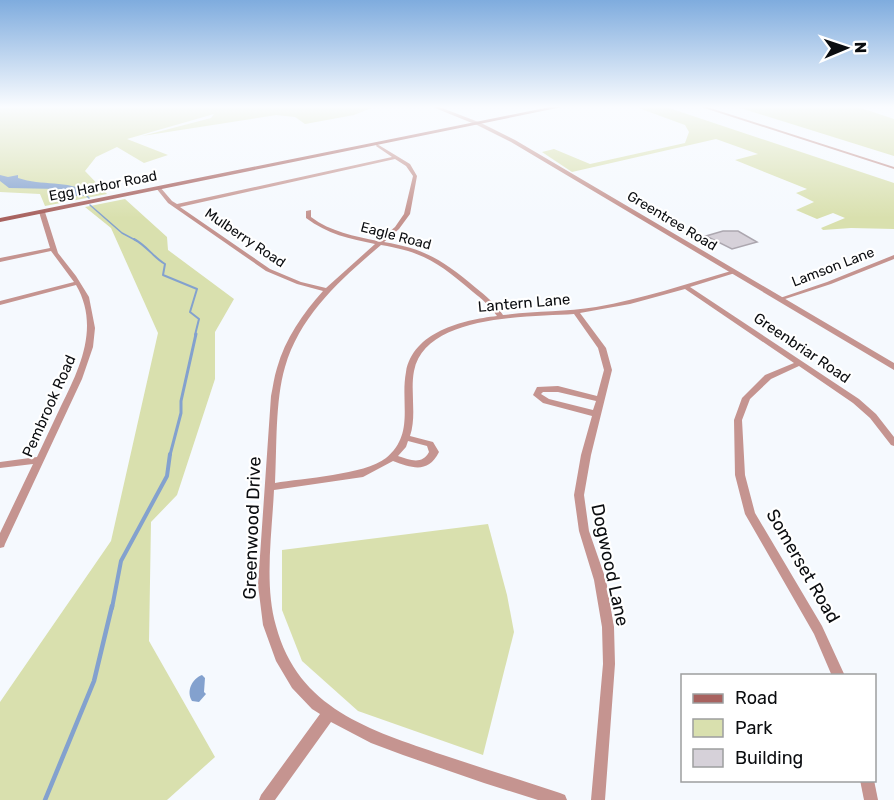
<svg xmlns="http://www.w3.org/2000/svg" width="894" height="800" viewBox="0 0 894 800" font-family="Rubik,sans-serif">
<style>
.green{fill:#d9e0ae}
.water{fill:#83a1ce}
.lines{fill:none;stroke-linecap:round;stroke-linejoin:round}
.stream-far4{stroke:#83a1ce;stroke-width:1.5}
.stream-far3{stroke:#83a1ce;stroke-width:2}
.stream-far2{stroke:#83a1ce;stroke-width:3}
.stream-far1{stroke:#83a1ce;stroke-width:4}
.stream{stroke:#83a1ce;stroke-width:4.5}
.building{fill:#d6d1d9;stroke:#aca7af;stroke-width:1.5}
.minor{fill:#c59490;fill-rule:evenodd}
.tertiary{fill:#c59490;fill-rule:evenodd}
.secondary{fill:#a8625f;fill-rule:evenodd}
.labels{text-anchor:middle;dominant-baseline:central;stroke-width:4.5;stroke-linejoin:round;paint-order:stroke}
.far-street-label{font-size:14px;fill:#0b0d10;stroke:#fff}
.street-label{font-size:15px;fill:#0b0d10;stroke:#fff}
.near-street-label{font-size:18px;fill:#0b0d10;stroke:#fff}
</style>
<rect width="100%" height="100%" fill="#f5f9fe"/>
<!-- green -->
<g class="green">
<polygon points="10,106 376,106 354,115 305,124 295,117 276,115 142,136 211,118 214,114 127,139 168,155 144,163 117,147 96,157 85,171 107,194 45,206 40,194 0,192 0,109"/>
<polygon points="633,106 663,106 894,183 894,229 851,228 823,230 821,228 845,218 833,213 817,219 796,210 814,202 796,193 807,189 735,160 758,154 716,139 572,172 542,152 554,149 590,164 685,143 689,132 685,125"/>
<polygon points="734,106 855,106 894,119 894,156"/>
<polygon points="125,199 167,237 168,250 234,299 215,332 215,379 177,495 151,522 149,641 215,757 167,800 0,800 0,702 111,541 158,333 111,228 85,207"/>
<polygon points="488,524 507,595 514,632 483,755 358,711 302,661 282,610 282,550"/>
</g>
<!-- water -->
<g class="water">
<path d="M0,175L8,177L18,175V178C42,186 67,180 89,192L84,196H73L59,189L9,188L0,181Z"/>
<path d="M202,675L205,678L204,692L206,694L199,702L192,701C186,691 192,679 202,675Z"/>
</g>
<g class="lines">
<!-- stream-far4 -->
<g class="stream-far4">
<polyline points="84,193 89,198"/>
<polyline points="90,205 122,233 137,241"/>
</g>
<!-- stream-far3 -->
<path class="stream-far3" d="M134,239C147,246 153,257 165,264L163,275L197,289L190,312L199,319L195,335"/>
<!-- stream-far2 -->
<polyline class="stream-far2" points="170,455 181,413 181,401 196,334"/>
<!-- stream-far1 -->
<polyline class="stream-far1" points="112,608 121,561 167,476 170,454"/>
<!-- stream -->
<polyline class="stream" points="45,800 94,681 112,606"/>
</g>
<!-- building -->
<polygon class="building" points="723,231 738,231 757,242 732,249 706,236"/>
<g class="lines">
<!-- minor -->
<g class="minor">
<polygon points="698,106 704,106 894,167 894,169"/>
<path d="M377,144L410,164L417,176L410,214L399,229L384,242C426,249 444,261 476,288C486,296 496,304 503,315C534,311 565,312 596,307C642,299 686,284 731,271H735V273L690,287L859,399L876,414L894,437V446L891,445L870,418L853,403L799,366L771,379L750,399L742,420L745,475L755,513L822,626L845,676H832L814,634L745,514L735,475L734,420L742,398L765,375L794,363L685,289L630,304L580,313L606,348L612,370L591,455L584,495L589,531L606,580L614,627L615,664L605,800H591L603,664L602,627L594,580L579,531L574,495L581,455L592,416L543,403L533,395L537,387L558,386L597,396L604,370L598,348L574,314C530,317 425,314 414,371C410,392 417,415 410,436L433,442L439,452C428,474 412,468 393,461L363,477L274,490C272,533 264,585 276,626C298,709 370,730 443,755C482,768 521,780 560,793L565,795L567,800H538L484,783L403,755L371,743L331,722L275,800H259L261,795L320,714L312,709L292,688L276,661L263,625L258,585L271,396C273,387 274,377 277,368C285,339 303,313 323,291L297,284L266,271L168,203L156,188L160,187L172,201L177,204L392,157L376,146ZM395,159L406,166L413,176L404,214L395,227L378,241C354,236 331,232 311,217V210L306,211V218C327,234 350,239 375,244L326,288L301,282L270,269L180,207ZM381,245C424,252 440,264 473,292C482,299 490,306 497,316C462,320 413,332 406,372C400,403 415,434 386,458C364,475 303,478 275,483C277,447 275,401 285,367C300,315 341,279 381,245ZM543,392H558L596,401L593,410L549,399L541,394ZM408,441L427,446L429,452C422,465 410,460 398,456L406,447Z"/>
<path d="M40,211L45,212L58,253L76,276L89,297L95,328L93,347L82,379L5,544L4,547L0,548V533L33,464L0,468V462L37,457C45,440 53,423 61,406C80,368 100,326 76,285L0,305V301L74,282L51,251L0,262V258L50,248L39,212Z"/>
<polygon points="894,255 894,259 831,284 782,300 780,301 777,299 827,282"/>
<polygon points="860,780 874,780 878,800 864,800"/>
</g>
<!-- tertiary -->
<polygon class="tertiary" points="430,106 437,106 481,123 515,140 894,363 894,370 511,142 477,125"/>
<!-- secondary -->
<polygon class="secondary" points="555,106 567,106 0,222 0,218"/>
</g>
<!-- sky -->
<linearGradient id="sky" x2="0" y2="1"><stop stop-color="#7facde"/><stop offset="0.49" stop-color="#fafcff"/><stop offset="1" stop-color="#fafcff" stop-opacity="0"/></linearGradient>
<rect width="894" height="218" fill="url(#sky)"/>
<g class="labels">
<!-- far-street labels -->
<g class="far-street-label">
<text transform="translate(103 186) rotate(-11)">Egg Harbor Road</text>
<text transform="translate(672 221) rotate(31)">Greentree Road</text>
<text transform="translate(396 236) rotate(15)">Eagle Road</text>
<text transform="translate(245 238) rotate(34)">Mulberry Road</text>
<text transform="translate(833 267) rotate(-21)">Lamson Lane</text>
</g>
<!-- street labels -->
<g class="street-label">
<text transform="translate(524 303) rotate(-5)">Lantern Lane</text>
<text transform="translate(802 348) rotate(34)">Greenbriar Road</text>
<text transform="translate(49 406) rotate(-66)">Pembrook Road</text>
</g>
<!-- near-street labels -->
<g class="near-street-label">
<text transform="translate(252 528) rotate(-88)">Greenwood Drive</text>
<text transform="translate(610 565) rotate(78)">Dogwood Lane</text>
<text transform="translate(803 566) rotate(60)">Somerset Road</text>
</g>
</g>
<!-- legend -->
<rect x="681" y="674" width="195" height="108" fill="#ffffff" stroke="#9d9e9f" stroke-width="1.5"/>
<rect x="693" y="694" width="30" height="9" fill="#a8625f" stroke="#9d9e9f" stroke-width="1.5"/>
<text x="735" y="704" font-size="18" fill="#0b0d10">Road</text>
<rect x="693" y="719" width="30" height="18" fill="#d9e0ae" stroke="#9d9e9f" stroke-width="1.5"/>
<text x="735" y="734" font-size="18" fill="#0b0d10">Park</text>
<rect x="693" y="749" width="30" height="18" fill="#d6d1d9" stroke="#9d9e9f" stroke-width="1.5"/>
<text x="735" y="764" font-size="18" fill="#0b0d10">Building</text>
<!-- north arrow -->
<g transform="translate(846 48) rotate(88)" stroke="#ffffff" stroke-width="4.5" paint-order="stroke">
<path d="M0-4.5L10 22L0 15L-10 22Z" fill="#0b0d10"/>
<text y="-9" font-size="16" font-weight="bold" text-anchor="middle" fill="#0b0d10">N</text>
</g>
</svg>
